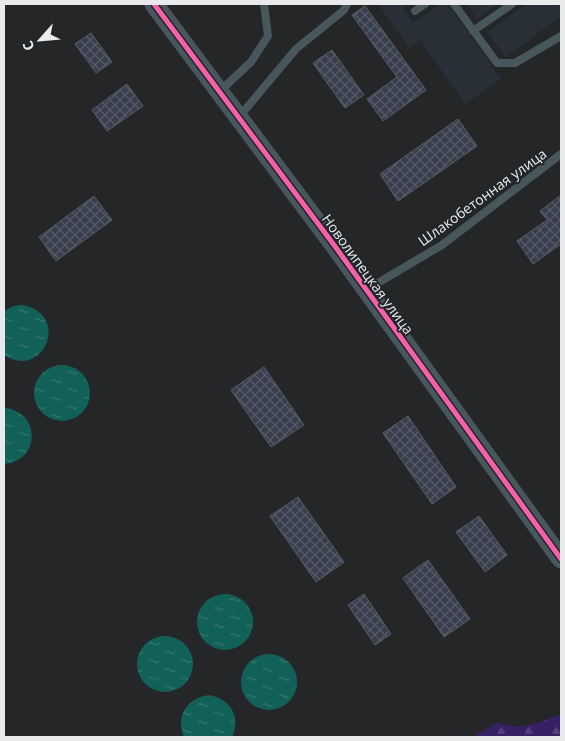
<svg xmlns="http://www.w3.org/2000/svg" width="565" height="741" viewBox="0 0 565 741" font-family="'Open Sans',sans-serif">
<style>
.built{fill:#282f36}
.forest{fill:url(#forest-firs)}
.water{fill:url(#water-ripples)}
.building{fill:url(#building-cross-hatch);stroke:#595b5c}
.lines{fill:none;stroke-linecap:round;stroke-linejoin:round}
.service{stroke:#47575b;stroke-width:8}
.tertiary{stroke:#47575b;stroke-width:19}
.cycleway-casing{stroke:#232629;stroke-width:8}
.cycleway{stroke:#f560ab;stroke-width:5}
.labels{text-anchor:middle;dominant-baseline:central;stroke-width:4;stroke-linejoin:round;paint-order:stroke}
.street-label{font-size:14px;fill:#e8eaec;stroke:#232629}
</style>
<defs>
<pattern id="forest-firs" width="22" height="20" patternUnits="userSpaceOnUse" patternTransform="scale(1.25)"><rect width="22" height="20" fill="#382064"/><path d="M5 1l3.5 6h-7zM16 11l3.5 6h-7z" fill="#55417a"/></pattern>
<pattern id="water-ripples" width="26" height="14" patternUnits="userSpaceOnUse" patternTransform="scale(1.25)"><rect width="26" height="14" fill="#126158"/><path d="M2 4q2-2 4 0t4 0M15 11q2-2 4 0t4 0" fill="none" stroke="#347870"/></pattern>
<pattern id="building-cross-hatch" width="8" height="8" patternUnits="userSpaceOnUse" patternTransform="scale(1.25)"><rect width="8" height="8" fill="#383e4d"/><path d="M0 0l8 8M0 8l8-8" fill="none" stroke="#555a67"/></pattern>
</defs>
<rect width="100%" height="100%" fill="#242628"/>
<!-- built -->
<g class="built">
<polygon points="378,4 407,4 403,8 413,23 441,4 448,4 501,79 465,104 420,40 409,48"/>
<polygon points="466,4 498,4 477,19"/>
<polygon points="526,4 558,4 561,8 561,17 505,57 487,32"/>
</g>
<!-- forest -->
<polygon class="forest" points="558,715 561,716 561,737 472,737 497,723 518,727 538,723"/>
<!-- water -->
<g class="water">
<path d="M22,305C72,314 43,381 4,355V311L14,306Z"/>
<circle cx="62" cy="393" r="28"/>
<path d="M4,408C41,411 41,461 4,464Z"/>
<circle cx="225" cy="622" r="28"/>
<circle cx="165" cy="664" r="28"/>
<circle cx="269" cy="682" r="28"/>
<path d="M209,695C231,699 241,717 232,737H184C175,716 187,698 209,695Z"/>
</g>
<!-- building -->
<g class="building">
<polygon points="365,6 426,90 383,121 367,99 397,77 352,15"/>
<polygon points="91,33 112,62 96,73 75,44"/>
<polygon points="332,50 364,95 345,108 313,63"/>
<polygon points="127,84 143,106 107,131 92,110"/>
<polygon points="458,119 477,146 398,201 380,174"/>
<polygon points="561,195 561,244 533,264 517,241 547,220 540,211"/>
<polygon points="94,196 112,220 56,261 39,237"/>
<polygon points="264,367 304,425 271,447 231,390"/>
<polygon points="408,416 456,487 432,504 383,433"/>
<polygon points="298,497 344,562 316,582 270,516"/>
<polygon points="479,516 507,555 485,572 456,532"/>
<polygon points="428,560 470,619 444,637 403,578"/>
<polygon points="364,594 391,634 375,645 348,605"/>
</g>
<g class="lines">
<!-- service -->
<g class="service">
<polyline points="454,4 497,63 515,63 561,36"/>
<polyline points="415,11 425,4"/>
<polyline points="473,31 512,4"/>
<polyline points="220,91 251,62 268,36 264,4"/>
<polyline points="239,117 296,49 344,10 347,4"/>
<polyline points="366,290 442,245 561,154"/>
</g>
<!-- tertiary -->
<polyline class="tertiary" points="154,4 334,245 561,559"/>
<defs>
<polyline id="cycleway" points="154,4 334,245 561,559"/>
</defs>
<!-- cycleway casing -->
<use href="#cycleway" class="cycleway-casing"/>
<!-- cycleway -->
<use href="#cycleway" class="cycleway"/>
</g>
<g class="labels">
<!-- street labels -->
<g class="street-label">
<text transform="translate(482 197) rotate(-36)">Шлакобетонная улица</text>
<text transform="translate(368 274) rotate(54)">Новолипецкая улица</text>
</g>
</g>
<!-- border -->
<rect width="565" height="741" fill="none" stroke="#e8eaec" stroke-width="10"/>
<!-- north arrow -->
<g transform="translate(40 40) rotate(243)" stroke="#232629" stroke-width="4" paint-order="stroke">
<path d="M0-4L9 19L0 12L-9 19Z" fill="#e8eaec"/>
<text y="-8" font-size="14" font-weight="bold" text-anchor="middle" fill="#e8eaec">С</text>
</g>
</svg>
